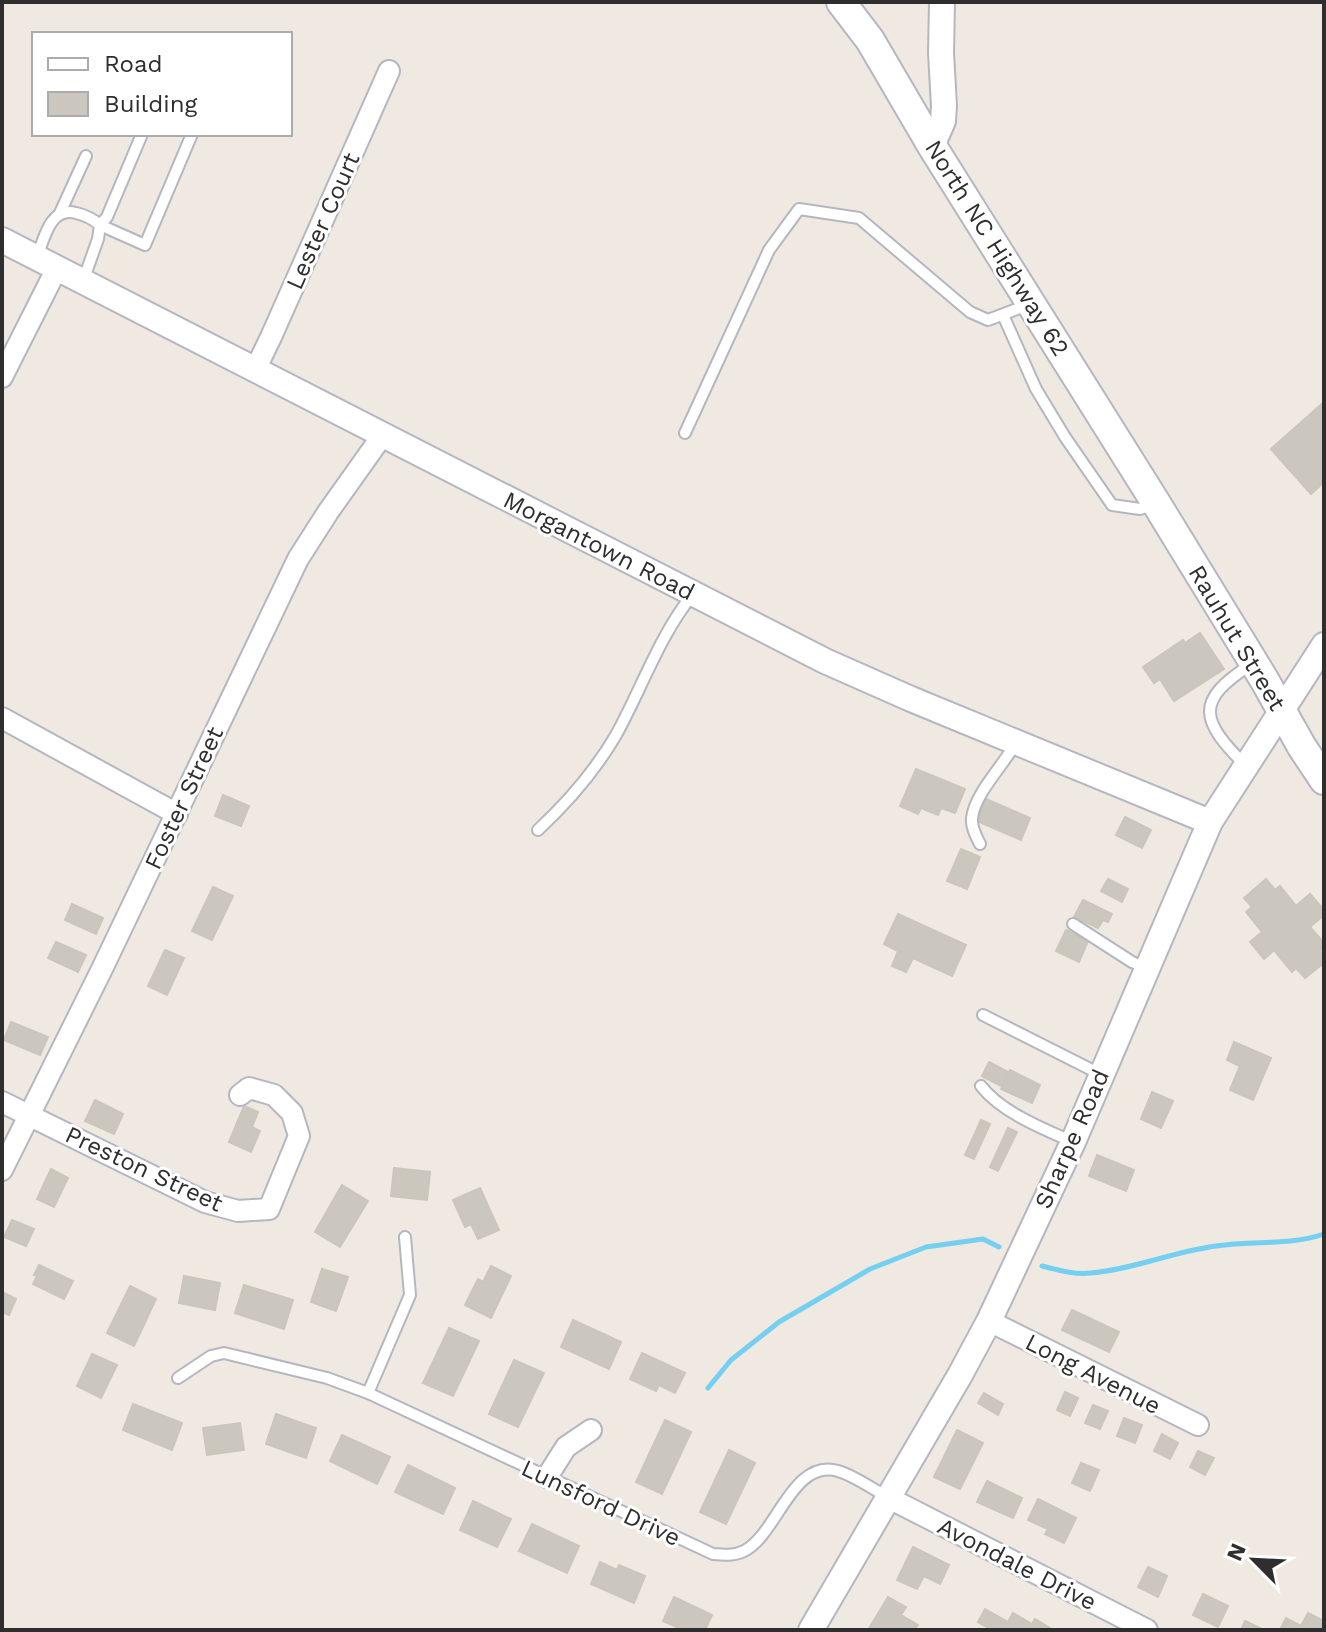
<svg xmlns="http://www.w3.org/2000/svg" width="1326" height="1632" viewBox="0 0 1326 1632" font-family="'Work Sans',sans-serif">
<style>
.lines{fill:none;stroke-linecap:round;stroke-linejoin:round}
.stream{stroke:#75cff0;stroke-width:5}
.building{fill:#cbc7bf;stroke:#cbc5ba;stroke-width:2}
.service-casing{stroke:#b4b7c1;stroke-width:14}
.minor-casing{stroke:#b4b7c1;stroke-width:24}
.tertiary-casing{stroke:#b4b7c1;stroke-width:28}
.secondary-casing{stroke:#b4b7c1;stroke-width:32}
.service{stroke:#fff;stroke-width:10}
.minor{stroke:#fff;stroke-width:20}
.tertiary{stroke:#fff;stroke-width:24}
.secondary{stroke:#fff;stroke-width:28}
.labels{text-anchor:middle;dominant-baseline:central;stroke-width:6;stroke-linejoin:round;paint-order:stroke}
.street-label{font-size:24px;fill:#2e2e2e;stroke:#fff}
</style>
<rect width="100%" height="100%" fill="#efe9e1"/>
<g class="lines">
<!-- stream -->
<g class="stream">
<path d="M1042,1266C1058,1270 1075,1275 1091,1273C1137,1269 1179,1249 1225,1245C1258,1241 1292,1245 1324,1234"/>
<polyline points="708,1388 731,1360 779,1322 870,1269 926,1247 983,1239 999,1247"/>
</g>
</g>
<!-- building -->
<g class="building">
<polygon points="1324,402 1324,482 1311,494 1271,449"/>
<polygon points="1200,633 1224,669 1174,701 1160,679 1154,683 1143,667 1183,640 1185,643"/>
<polygon points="916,769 965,789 955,813 941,808 938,815 921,808 918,814 900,806"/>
<polygon points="223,795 249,806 241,826 215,816"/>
<polygon points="986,799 1030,818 1021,840 977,821"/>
<polygon points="1125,817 1151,830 1142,848 1116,835"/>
<polygon points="961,849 980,857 967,889 947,881"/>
<polygon points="1108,879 1128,889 1122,902 1101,891"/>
<polygon points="1266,879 1275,890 1280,886 1296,906 1310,894 1324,910 1324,915 1310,927 1324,943 1324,947 1320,951 1324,956 1324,963 1305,978 1296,968 1292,972 1274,950 1264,959 1250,942 1262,932 1246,912 1252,907 1244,898"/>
<polygon points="213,887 233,896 212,940 192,931"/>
<polygon points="1083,900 1112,914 1108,922 1103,920 1098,928 1074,917"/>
<polygon points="72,904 103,918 96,934 65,920"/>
<polygon points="898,914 966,945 952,976 913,958 906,972 892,966 898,951 884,944"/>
<polygon points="1066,930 1088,941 1079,962 1056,951"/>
<polygon points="56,942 86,955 78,972 48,958"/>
<polygon points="165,950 184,958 167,995 148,986"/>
<polygon points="11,1022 48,1037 40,1055 4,1040"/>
<polygon points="1234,1042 1271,1058 1253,1100 1230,1090 1240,1066 1227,1060"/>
<polygon points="989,1062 1008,1072 1001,1086 982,1076"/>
<polygon points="1010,1070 1040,1085 1032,1103 1001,1089"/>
<polygon points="1152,1092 1173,1101 1161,1128 1141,1119"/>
<polygon points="95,1100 123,1114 114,1134 85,1121"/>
<polygon points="244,1106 258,1112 252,1127 260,1131 251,1152 229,1142"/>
<polygon points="981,1120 990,1124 974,1159 965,1155"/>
<polygon points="1008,1128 1017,1132 998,1171 990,1167"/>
<polygon points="1097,1155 1134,1170 1126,1191 1089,1176"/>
<polygon points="394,1168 430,1172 427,1200 391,1196"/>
<polygon points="51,1169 68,1178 54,1207 37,1199"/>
<polygon points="342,1185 368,1201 340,1247 315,1232"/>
<polygon points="480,1188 499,1230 478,1239 471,1224 465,1227 453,1200"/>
<polygon points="12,1220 34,1229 26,1246 4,1237"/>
<polygon points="39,1265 73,1281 64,1299 33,1284 37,1276 34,1275"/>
<polygon points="491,1266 511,1276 491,1318 465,1305 478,1279 483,1282"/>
<polygon points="322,1269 348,1277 336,1311 311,1302"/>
<polygon points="184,1276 220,1283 215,1310 179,1303"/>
<polygon points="244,1285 293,1300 284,1329 235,1313"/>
<polygon points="130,1286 156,1299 134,1346 107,1333"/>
<polygon points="2,1292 16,1299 9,1315 2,1312"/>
<polygon points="1072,1310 1119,1332 1109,1352 1062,1330"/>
<polygon points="573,1320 621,1342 609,1369 561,1347"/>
<polygon points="449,1328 479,1341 453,1396 423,1383"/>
<polygon points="642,1353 685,1373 675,1393 659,1385 656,1391 630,1379"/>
<polygon points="92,1354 117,1365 101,1398 77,1386"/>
<polygon points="514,1360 544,1373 518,1427 489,1414"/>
<polygon points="1065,1392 1078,1398 1070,1416 1057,1410"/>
<polygon points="984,1393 1003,1404 998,1415 978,1403"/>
<polygon points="133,1404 182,1423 172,1450 123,1430"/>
<polygon points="1093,1405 1108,1411 1100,1429 1085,1423"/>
<polygon points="276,1414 316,1428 306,1458 266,1444"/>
<polygon points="1124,1418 1142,1425 1135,1443 1117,1436"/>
<polygon points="665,1420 691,1432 662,1494 636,1482"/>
<polygon points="240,1423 244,1450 207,1455 203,1428"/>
<polygon points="957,1430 983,1443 960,1489 934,1477"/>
<polygon points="1162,1434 1178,1443 1170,1459 1154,1451"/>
<polygon points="342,1435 390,1457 377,1484 330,1461"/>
<polygon points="729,1450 755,1463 726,1524 700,1512"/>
<polygon points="1198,1451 1214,1458 1205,1475 1190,1467"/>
<polygon points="1081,1463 1099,1470 1090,1491 1072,1483"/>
<polygon points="408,1465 455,1488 443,1514 395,1492"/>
<polygon points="987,1481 1022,1498 1013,1518 977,1502"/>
<polygon points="1038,1499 1076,1518 1064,1543 1045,1534 1048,1529 1028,1520"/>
<polygon points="473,1501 511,1519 497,1547 460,1530"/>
<polygon points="532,1524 579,1546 567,1573 519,1551"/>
<polygon points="913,1547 949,1565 940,1584 924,1576 917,1589 897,1580"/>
<polygon points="600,1562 617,1570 619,1565 645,1576 634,1603 591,1584"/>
<polygon points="1148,1567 1167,1576 1158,1597 1138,1587"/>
<polygon points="1203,1594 1228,1606 1218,1627 1193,1615"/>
<polygon points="674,1597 712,1615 705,1630 683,1630 663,1621"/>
<polygon points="888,1597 906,1607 901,1615 918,1625 914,1630 868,1630"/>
<polygon points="985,1609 1008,1622 1013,1613 1032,1624 1035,1619 1053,1630 989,1630 990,1629 978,1622"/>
<polygon points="1308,1613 1324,1621 1324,1630 1280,1630 1286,1618 1301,1626"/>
<polygon points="1245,1621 1264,1630 1241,1630"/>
</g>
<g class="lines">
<defs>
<g id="service">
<polyline points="142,134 107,217 100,225 145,245 192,134"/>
<polyline points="60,213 86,156"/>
<path d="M37,257C44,239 50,206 76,213C85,215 93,219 100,225L98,239L83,281"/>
<polyline points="1003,315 1036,389 1065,437 1112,505 1140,509 1153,504"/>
<polyline points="685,433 769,250 799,209 859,218 970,312 988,320 1030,304"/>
<path d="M1246,766C1201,721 1193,701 1252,664"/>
<path d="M538,830C568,802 595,771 616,735C642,688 659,636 693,594"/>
<path d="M980,844C976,836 971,827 972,818C975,793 1003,766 1015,744"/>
<polyline points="1073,924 1132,962 1146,968"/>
<polyline points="983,1015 1102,1075"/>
<path d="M981,1086C1001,1112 1043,1129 1073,1142"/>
<path d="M178,1378L211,1356L224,1353L327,1378L368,1393L713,1554C724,1555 734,1556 744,1551C777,1535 792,1458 838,1471C853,1475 873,1489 887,1497"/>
<polyline points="368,1393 410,1295 405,1237"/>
</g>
<g id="minor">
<polyline points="255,370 271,337 389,71"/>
<polyline points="2,377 57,268"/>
<polyline points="2,718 177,814"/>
<polyline points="2,1102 205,1202 238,1211 269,1209 299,1136 292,1113 274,1095 249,1088 240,1095"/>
<polyline points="2,1170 102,969 298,559 328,512 382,436"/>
<polyline points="989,1321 1198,1425"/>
<polyline points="547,1477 566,1447 591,1430"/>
<polyline points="887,1497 1147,1630"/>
</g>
<g id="tertiary">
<polyline points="932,146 943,121 944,106 941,53 942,2"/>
<polyline points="2,240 825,661 911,699 1210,822"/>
<polyline points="811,1630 960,1375 989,1321 1073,1142 1210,822 1324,645"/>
</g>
<polyline id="secondary" points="841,2 870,40 932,146 1156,503 1265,681 1302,747 1324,780"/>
</defs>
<!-- service casing -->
<use href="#service" class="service-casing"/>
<!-- minor casing -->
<use href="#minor" class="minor-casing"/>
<!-- tertiary casing -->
<use href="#tertiary" class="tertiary-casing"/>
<!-- secondary casing -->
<use href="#secondary" class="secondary-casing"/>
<!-- service -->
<use href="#service" class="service"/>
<!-- minor -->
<use href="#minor" class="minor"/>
<!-- tertiary -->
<use href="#tertiary" class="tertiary"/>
<!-- secondary -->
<use href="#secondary" class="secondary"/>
</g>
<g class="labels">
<!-- street labels -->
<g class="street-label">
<text transform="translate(323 221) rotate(-66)">Lester Court</text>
<text transform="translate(997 248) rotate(58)">North NC Highway 62</text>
<text transform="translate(599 546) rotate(27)">Morgantown Road</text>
<text transform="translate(1237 638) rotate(59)">Rauhut Street</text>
<text transform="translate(184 798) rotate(-65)">Foster Street</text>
<text transform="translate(1072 1139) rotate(-66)">Sharpe Road</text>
<text transform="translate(144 1169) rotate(25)">Preston Street</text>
<text transform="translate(1093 1374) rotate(27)">Long Avenue</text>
<text transform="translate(601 1503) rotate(25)">Lunsford Drive</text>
<text transform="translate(1017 1564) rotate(27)">Avondale Drive</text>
</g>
</g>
<!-- border -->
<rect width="1326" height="1632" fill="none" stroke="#2e2e2e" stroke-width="8"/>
<!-- legend -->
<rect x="32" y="32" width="260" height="104" fill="#ffffff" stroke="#ababab" stroke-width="2"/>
<rect x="48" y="58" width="40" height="12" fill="#ffffff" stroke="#ababab" stroke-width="2"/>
<text x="104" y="72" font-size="24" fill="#2e2e2e">Road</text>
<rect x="48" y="92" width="40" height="24" fill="#cbc7bf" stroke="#ababab" stroke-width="2"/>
<text x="104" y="112" font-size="24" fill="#2e2e2e">Building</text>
<!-- north arrow -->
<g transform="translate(1254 1560) rotate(294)" stroke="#ffffff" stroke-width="6" paint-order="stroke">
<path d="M0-6L14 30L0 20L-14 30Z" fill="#2e2e2e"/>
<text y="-12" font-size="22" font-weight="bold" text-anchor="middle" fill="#2e2e2e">N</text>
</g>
</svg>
